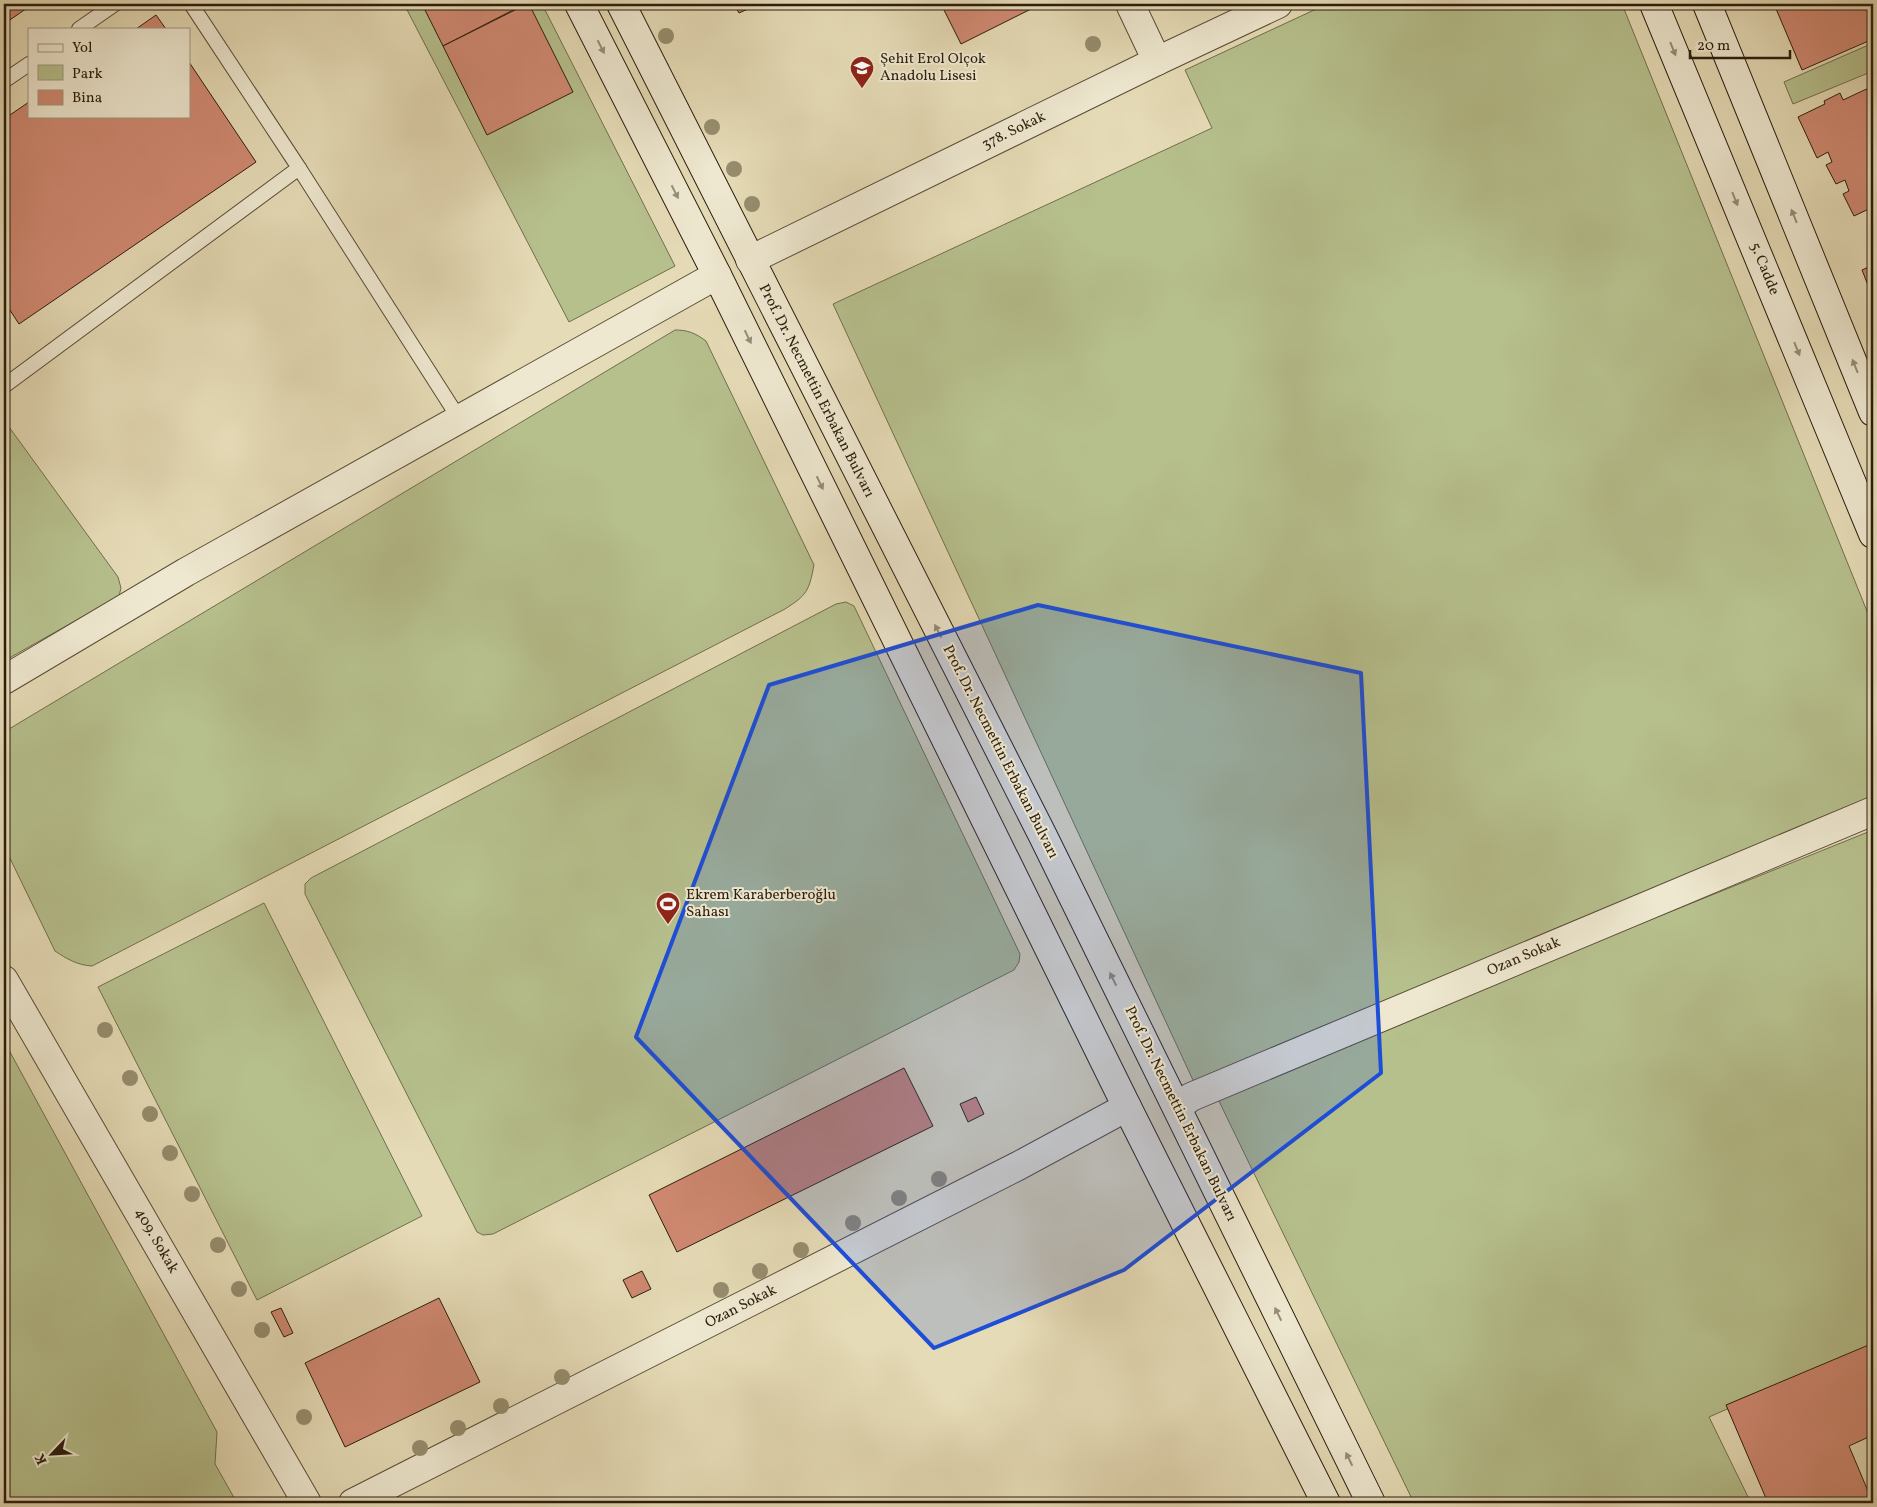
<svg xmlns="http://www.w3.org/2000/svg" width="1877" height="1507" viewBox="0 0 1877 1507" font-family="Vollkorn,serif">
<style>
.green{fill:#b6c08d;stroke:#706e4d}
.building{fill:#d08972;stroke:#2b1d0d}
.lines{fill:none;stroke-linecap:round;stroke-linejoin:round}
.lane-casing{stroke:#5a4c37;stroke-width:16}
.street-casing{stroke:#5a4c37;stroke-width:30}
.secondary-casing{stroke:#2b1d0d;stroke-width:30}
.lane{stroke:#eee8d0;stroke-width:14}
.street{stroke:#eee8d0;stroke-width:28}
.secondary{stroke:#eee8d0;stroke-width:28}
.tree{fill:#968d6e}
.oneway{fill:#968d78}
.marked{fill:#1d4ed8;fill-opacity:0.2;stroke:#1d4ed8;stroke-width:4;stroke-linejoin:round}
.labels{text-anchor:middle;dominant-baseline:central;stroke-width:4;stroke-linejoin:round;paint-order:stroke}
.poi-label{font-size:15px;fill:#2b1d0d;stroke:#eee8d0;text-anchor:start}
.street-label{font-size:15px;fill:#2b1d0d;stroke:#eee8d0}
</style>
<rect width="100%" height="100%" fill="#e5dbb6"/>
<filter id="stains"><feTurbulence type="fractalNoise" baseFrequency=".004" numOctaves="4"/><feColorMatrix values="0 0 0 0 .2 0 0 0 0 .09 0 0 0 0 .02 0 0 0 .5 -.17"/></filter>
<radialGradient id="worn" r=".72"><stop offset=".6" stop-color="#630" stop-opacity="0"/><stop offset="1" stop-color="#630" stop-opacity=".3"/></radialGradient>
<!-- green -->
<g class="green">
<polygon points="404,4 542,4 675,266 569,322"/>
<polygon points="1327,4 1622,4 1873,626 1873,797 1198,1091 833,304 1212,128 1185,70"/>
<polygon points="1873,43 1873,71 1793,104 1784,82"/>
<path d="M675,330C688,330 695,333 706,341L814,565C809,591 807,595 785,609L92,966C77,965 67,959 55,951L4,846V732Z"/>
<polygon points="4,420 118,577 121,588 119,596 4,661"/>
<polygon points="846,602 854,606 1020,954 1019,962 1014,970 493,1234 483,1235 477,1232 305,894 305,884 311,878 836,604"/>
<polygon points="1873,830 1873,1345 1709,1417 1751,1503 1414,1503 1216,1095"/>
<polygon points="264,903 422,1216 257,1300 98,987"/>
<polygon points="4,1041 217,1432 215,1464 237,1503 4,1503"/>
</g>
<!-- building -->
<g class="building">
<polygon points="4,4 33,4 4,24"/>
<polygon points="422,4 513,4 515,9 443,46"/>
<polygon points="527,4 529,4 573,92 487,135 443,46"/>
<polygon points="734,4 759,4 739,13"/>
<polygon points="941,4 1039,4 1039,5 961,44"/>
<polygon points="1774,4 1873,4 1873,39 1802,70"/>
<polygon points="156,15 166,29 136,29"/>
<polygon points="189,62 256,162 19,324 4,301 4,119 29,102 29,116 189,116"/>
<polygon points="1873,86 1873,207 1854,216 1843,194 1849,191 1845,180 1836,184 1826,165 1832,162 1828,152 1817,158 1798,117 1825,104 1824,101 1840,93 1843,100"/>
<polygon points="1873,265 1873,298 1862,270"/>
<polygon points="904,1068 933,1126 677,1252 649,1195"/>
<polygon points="976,1097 984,1114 968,1122 960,1104"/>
<polygon points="642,1271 651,1289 632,1298 623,1280"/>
<polygon points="439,1298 480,1382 345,1447 305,1363"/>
<polygon points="281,1308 293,1333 284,1337 271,1312"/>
<polygon points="1871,1344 1873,1350 1873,1435 1849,1446 1873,1503 1768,1503 1726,1405"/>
</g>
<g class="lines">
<defs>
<g id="lane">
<polyline points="79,29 115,4"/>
<polyline points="4,81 29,64"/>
<polyline points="299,168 460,420"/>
<polyline points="4,386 299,168 191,4"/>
</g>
<g id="street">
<polyline points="1130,4 1157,61"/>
<polyline points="750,260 1157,61 1278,4"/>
<polyline points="4,680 186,572 717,275"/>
<polyline points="4,980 307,1503"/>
<polyline points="1177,1107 1191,1097 1873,811"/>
<polyline points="353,1503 1018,1166 1127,1107"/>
</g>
<g id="secondary">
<polyline points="579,4 717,275 1127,1107 1326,1503"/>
<polyline points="621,4 1043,836 1371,1503"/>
<polyline points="1654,4 1873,534"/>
<polyline points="1707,4 1873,412"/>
</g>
</defs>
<!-- lane casing -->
<use href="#lane" class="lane-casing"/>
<!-- street casing -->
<use href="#street" class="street-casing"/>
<!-- secondary casing -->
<use href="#secondary" class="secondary-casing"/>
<!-- lane -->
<use href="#lane" class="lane"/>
<!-- street -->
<use href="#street" class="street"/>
<!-- secondary -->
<use href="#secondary" class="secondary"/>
</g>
<!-- trees -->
<g class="tree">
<circle cx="666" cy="36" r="8"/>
<circle cx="1093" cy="44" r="8"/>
<circle cx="712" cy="127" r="8"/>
<circle cx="734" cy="169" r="8"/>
<circle cx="752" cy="204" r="8"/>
<circle cx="105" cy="1030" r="8"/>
<circle cx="130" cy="1078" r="8"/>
<circle cx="150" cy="1114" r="8"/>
<circle cx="170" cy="1153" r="8"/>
<circle cx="939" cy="1179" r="8"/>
<circle cx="192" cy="1194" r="8"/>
<circle cx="899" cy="1198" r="8"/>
<circle cx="853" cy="1223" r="8"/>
<circle cx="218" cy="1245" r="8"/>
<circle cx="801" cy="1250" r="8"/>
<circle cx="760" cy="1271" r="8"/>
<circle cx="239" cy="1289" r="8"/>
<circle cx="721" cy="1290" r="8"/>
<circle cx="262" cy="1330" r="8"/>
<circle cx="562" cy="1377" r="8"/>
<circle cx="501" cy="1406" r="8"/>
<circle cx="304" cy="1417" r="8"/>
<circle cx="458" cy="1428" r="8"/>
<circle cx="420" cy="1448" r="8"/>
</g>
<!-- one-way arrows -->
<defs><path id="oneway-solid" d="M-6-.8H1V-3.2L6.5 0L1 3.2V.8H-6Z" transform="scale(1.25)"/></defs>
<g class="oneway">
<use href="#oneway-solid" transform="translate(601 47) rotate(63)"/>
<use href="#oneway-solid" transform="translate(1673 49) rotate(68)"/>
<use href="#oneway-solid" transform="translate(675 192) rotate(63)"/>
<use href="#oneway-solid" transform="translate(1735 199) rotate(68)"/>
<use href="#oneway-solid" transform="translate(1794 216) rotate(-112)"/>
<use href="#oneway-solid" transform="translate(748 337) rotate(64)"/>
<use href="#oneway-solid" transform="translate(1797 349) rotate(68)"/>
<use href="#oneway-solid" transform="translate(1855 366) rotate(-112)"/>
<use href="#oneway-solid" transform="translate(820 483) rotate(64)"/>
<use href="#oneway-solid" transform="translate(938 631) rotate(-117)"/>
<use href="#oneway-solid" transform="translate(1113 979) rotate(-116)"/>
<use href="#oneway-solid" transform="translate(1278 1314) rotate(-116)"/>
<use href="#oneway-solid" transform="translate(1349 1459) rotate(-116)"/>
</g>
<!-- marked area -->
<path class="marked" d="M1038,605L1361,673L1381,1073L1124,1270L934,1348L636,1037L769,685Z"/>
<!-- icons -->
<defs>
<symbol id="school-pin" viewBox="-11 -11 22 30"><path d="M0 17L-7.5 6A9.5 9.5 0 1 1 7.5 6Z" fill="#8f2418" stroke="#eee8d0"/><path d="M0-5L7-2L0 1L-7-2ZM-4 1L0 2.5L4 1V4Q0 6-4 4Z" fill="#fff"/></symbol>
<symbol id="stadium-pin" viewBox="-11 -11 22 30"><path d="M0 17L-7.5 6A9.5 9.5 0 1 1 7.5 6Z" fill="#8f2418" stroke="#eee8d0"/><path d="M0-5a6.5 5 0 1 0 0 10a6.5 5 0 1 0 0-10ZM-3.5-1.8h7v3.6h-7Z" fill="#fff"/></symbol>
</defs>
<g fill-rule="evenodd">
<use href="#school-pin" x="848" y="54" width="28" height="38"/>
<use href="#stadium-pin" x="654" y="890" width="28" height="38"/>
</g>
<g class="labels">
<!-- poi labels -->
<g class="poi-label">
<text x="880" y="59">Şehit Erol Olçok<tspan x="880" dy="17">Anadolu Lisesi</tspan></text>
<text x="686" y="895">Ekrem Karaberberoğlu<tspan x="686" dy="17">Sahası</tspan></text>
</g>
<!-- street labels -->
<g class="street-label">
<text transform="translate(1014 131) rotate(-26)">378. Sokak</text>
<text transform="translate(1764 269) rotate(68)">5. Cadde</text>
<text transform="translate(816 391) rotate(63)">Prof. Dr. Necmettin Erbakan Bulvarı</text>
<text transform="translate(1000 752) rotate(63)">Prof. Dr. Necmettin Erbakan Bulvarı</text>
<text transform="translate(1524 957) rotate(-23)">Ozan Sokak</text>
<text transform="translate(1180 1114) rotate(64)">Prof. Dr. Necmettin Erbakan Bulvarı</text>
<text transform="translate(156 1241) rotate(60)">409. Sokak</text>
<text transform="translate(741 1307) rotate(-27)">Ozan Sokak</text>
</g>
</g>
<!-- margin -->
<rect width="1877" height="1507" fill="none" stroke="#e5dbb6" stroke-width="20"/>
<rect x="5" y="5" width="1867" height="1497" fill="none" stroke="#2b1d0d" stroke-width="2.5"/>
<rect x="10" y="10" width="1857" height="1487" fill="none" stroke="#2b1d0d"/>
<!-- legend -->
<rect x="28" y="28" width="162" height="90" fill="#eee8d0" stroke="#a09782"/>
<rect x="38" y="44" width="25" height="8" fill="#eee8d0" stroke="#a09782"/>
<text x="72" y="52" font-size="15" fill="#2b1d0d">Yol</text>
<rect x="38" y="65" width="25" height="15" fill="#b6c08d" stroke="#a09782"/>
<text x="72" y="78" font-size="15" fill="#2b1d0d">Park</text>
<rect x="38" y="90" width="25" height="15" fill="#d08972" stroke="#a09782"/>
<text x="72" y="102" font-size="15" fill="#2b1d0d">Bina</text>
<!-- north arrow -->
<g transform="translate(52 1454) rotate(245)" stroke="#eee8d0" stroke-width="4" paint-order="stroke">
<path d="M0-4L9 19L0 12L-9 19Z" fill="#2b1d0d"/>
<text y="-8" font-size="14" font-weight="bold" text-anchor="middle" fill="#2b1d0d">K</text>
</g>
<!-- scale -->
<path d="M1690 50v8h100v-8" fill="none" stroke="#2b1d0d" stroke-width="2.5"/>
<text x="1697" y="50" font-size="15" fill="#2b1d0d" stroke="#eee8d0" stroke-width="4" paint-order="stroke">20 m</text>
<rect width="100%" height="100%" filter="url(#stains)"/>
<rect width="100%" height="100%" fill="url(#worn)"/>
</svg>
